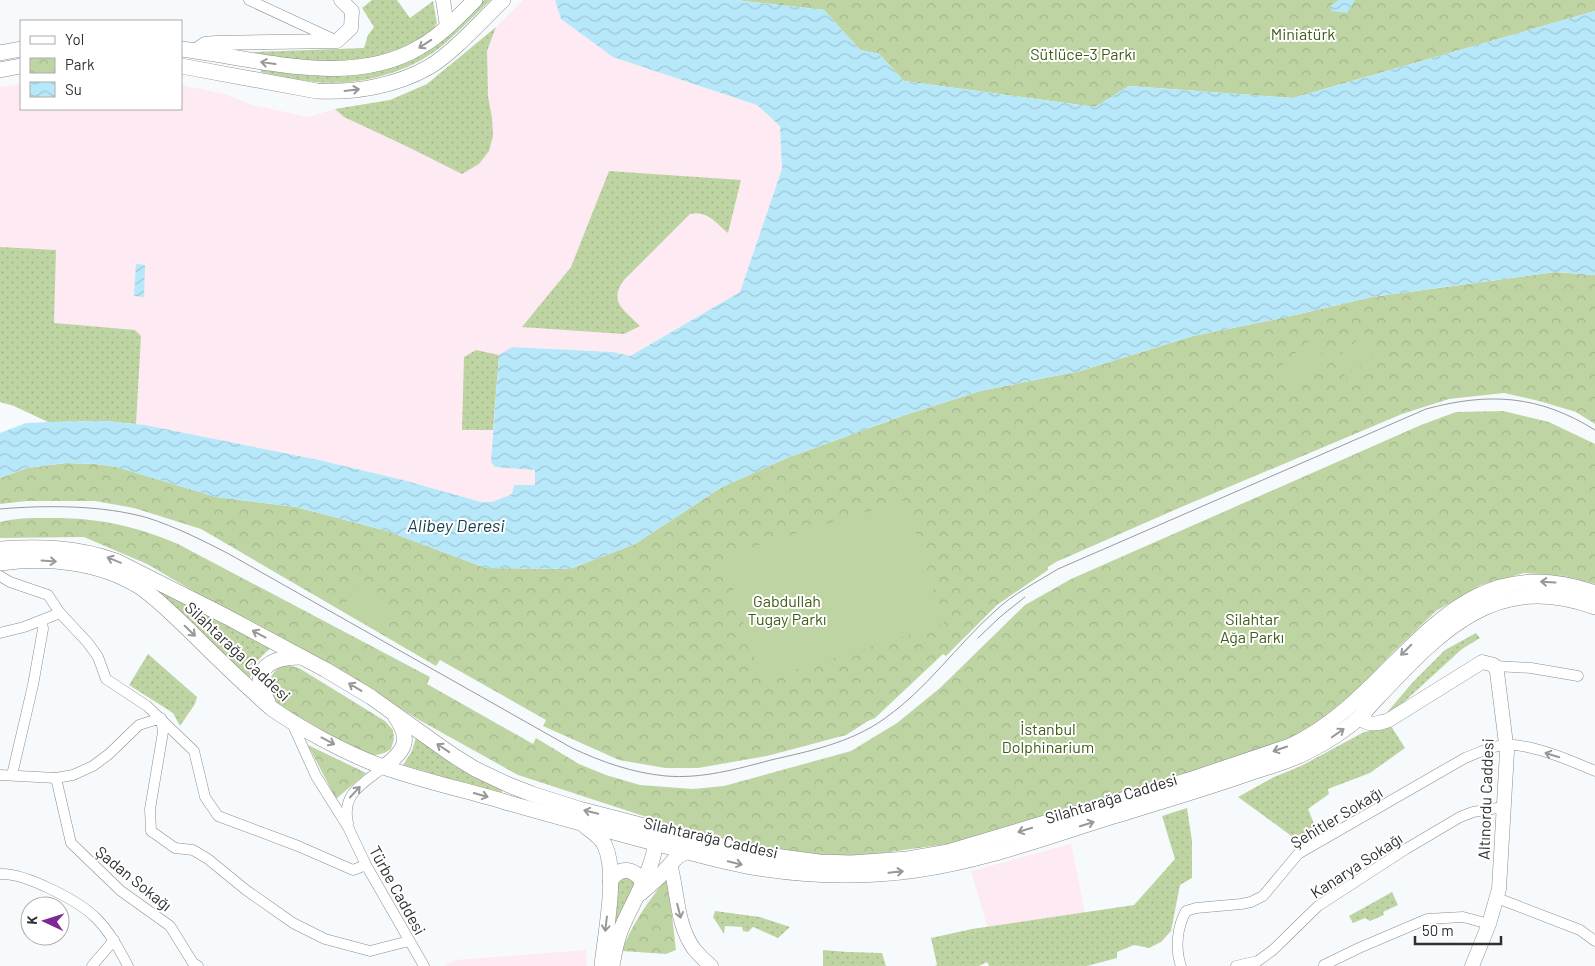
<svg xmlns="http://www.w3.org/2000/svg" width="1595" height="966" viewBox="0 0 1595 966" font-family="Barlow,sans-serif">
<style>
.education{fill:#fdeaf3}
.grass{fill:url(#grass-dots)}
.park{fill:url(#park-crowns)}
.garden{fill:#bed5a3}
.water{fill:url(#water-waves)}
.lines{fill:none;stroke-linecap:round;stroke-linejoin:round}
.street-casing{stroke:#8a8d8f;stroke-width:11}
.secondary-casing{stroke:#8a8d8f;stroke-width:15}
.primary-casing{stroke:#8a8d8f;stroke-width:16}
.street{stroke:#fff;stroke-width:10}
.secondary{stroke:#fff;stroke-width:14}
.primary{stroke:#fff;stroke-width:15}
.tram{stroke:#989a9c;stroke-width:1}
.oneway{stroke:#979898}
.labels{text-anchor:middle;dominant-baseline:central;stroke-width:4;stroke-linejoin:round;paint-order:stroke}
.park-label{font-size:16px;fill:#425c18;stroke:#fff}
.street-label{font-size:16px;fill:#2f3031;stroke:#fff}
.water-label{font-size:18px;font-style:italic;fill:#163e4b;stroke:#fff}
</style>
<defs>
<pattern id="grass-dots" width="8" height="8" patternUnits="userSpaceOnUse" patternTransform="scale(1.25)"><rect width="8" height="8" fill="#bed5a3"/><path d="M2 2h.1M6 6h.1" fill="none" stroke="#a4b78d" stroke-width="1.8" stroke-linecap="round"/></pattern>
<pattern id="park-crowns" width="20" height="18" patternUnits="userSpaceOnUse" patternTransform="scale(1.25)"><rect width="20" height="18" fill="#bed5a3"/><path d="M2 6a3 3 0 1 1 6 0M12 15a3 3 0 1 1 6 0" fill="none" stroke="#a4b78d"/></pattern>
<pattern id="water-waves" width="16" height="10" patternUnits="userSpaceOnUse" patternTransform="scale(1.25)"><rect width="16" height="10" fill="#b7e8fa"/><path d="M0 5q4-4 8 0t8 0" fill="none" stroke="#9ec7d7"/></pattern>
</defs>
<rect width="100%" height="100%" fill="#f7fafd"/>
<!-- education -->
<g class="education">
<polygon points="523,0 555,0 561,19 613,57 757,105 780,126 782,169 740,292 629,356 613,352 513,347 495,467 535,470 535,485 514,485 513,494 492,502 481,502 403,480 319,460 145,425 106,421 48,422 14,406 0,402 0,87 21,84 21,109 181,109 181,85 225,94 253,105 308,117 335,109 393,100 425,86 496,27"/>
<polygon points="1071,844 1085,913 988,929 971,871"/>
<polygon points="586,950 587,966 444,966 455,960"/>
</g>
<!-- grass -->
<g class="grass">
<path d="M372,0H397L410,18L433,1L437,23C434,27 430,35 426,38C420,42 411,44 404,47C353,69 308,63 255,54L254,52L364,48L368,35L374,27L362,8Z"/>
<path d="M484,0H491C473,16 450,42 431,54C398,76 353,86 314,82C296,80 278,76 261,72V69L315,76L354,75L469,14Z"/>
<polygon points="496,27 487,51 488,96 492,118 493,136 489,151 479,164 462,174 406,146 344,117 335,109 390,100 427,84"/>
<path d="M609,171L741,180L728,233C716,223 707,210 690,214L624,280C608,302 624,310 640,326L624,334L522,327L571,267Z"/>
<polygon points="0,247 56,250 54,323 135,330 141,336 136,424 106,421 48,422 14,406 0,402"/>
<polygon points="476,350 499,355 493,430 462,430 464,357"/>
<path d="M152,585L271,648C260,657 253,664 250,678L150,587Z"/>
<polygon points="1476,633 1480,638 1462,649 1405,701 1383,717 1413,682 1445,650"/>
<polygon points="148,654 197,697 195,704 180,726 173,713 129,685"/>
<polygon points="1391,726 1405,748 1370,773 1328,789 1329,794 1308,809 1317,831 1301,843 1238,797 1274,777 1301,766 1364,732"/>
<polygon points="416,737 456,767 503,789 501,794 403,765 412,751"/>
<polygon points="1187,808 1192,841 1192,878 1180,885 1171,931 1161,942 1149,948 1134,945 1117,952 1117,958 1087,966 989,966 987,962 979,966 935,966 937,965 931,938 972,929 1134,905 1175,859 1162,816"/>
<polygon points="622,878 629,878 634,883 633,889 613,935 615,887"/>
<polygon points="1392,892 1398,905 1383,912 1384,915 1370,921 1365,918 1353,923 1349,916"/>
<polygon points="715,911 760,917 790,927 778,938 753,927 748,932 743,931 742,927 725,926 724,934 713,917"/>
<polygon points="823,950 848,952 882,953 886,966 823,966"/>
</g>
<!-- park -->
<g class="park">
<polygon points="736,0 1595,0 1595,11 1293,98 1129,86 1095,107 904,81 879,54 860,50 824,10"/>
<polygon points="1555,272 1595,275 1595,424 1576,412 1539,401 1504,393 1449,399 1402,414 1179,508 1056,562 1048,567 1048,570 997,605 946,656 943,654 875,718 868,721 846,735 767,756 698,768 665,768 619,760 543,726 546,720 440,660 436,666 201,529 134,508 95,501 27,501 0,504 0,478 27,468 66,463 96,464 117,467 216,497 296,507 387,531 486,568 570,569 635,544 722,487 787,458 908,414 980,391 1080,371 1193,336 1282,318 1372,297"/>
<path d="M1503,411L1549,422L1595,444V584L1565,576L1524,573L1481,585L1436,611L1392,653L1363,685L1309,730L1223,764L962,842L868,855H816L717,840L518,775L421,721L341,672L212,602L147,564L84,537L0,538V522C16,518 30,518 46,518C94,517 134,525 178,544L430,677L427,684L533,744L536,738L579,764L606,775L640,785L693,789L724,786L851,751L897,723L940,688L1025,605L1071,579L1421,425L1456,412Z"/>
<path d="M283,664L299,668L385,721L393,730L394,739L391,749C379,757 372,756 359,751L272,703C265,686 268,675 283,664Z"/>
<polygon points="308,745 366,773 336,799"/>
<path d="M665,880L668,881L676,950L666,954L622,951C631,925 648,902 665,880Z"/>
</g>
<!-- garden -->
<g class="garden">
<polygon points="1364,334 1379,350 1347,378 1333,361"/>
<polygon points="1310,340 1328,361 1292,393 1274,372"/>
<polygon points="906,500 944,624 761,680 723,556"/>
<polygon points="355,586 397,609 384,633 342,610"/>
</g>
<!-- water -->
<g class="water">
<polygon points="555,0 736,0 824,10 860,50 879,54 904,81 1095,107 1129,86 1293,98 1595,11 1595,275 1555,272 1372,297 1282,318 1193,336 1080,371 980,391 908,414 787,458 722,487 635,544 570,569 486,568 387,531 296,507 216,497 116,467 96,464 66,463 27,468 0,478 0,433 26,423 48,422 106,421 145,425 319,460 403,480 481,502 492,502 512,494 514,485 535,485 535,470 495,467 491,462 499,355 512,347 613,352 630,356 740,292 782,169 780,126 757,105 613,57 561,19"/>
<polygon points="1339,0 1355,0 1347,13 1331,11 1331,5"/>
<polygon points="136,264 145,265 144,297 134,296"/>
</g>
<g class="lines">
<defs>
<g id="street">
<polyline points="249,0 333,39"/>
<polyline points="0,576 10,582 48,595 60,613 88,643 98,657 106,679 147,706 194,751 205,797 218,816 298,846 353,870 366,865"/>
<polyline points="0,633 24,627 60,613"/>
<polyline points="1495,666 1531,668 1578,676"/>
<polyline points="291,721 316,776 348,827 366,865 424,966"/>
<polyline points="0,775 56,778 73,775 93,766 109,754 139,725 161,718 163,732 150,809 151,831 175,848 193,850 208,859 246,890 293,923 325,939 370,951 409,941"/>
<polyline points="12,775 33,685 43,629 42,621"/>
<polyline points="56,778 71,843 121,891 170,926 193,963 198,966"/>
<path d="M348,823C341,793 364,783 384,767"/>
<path d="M0,874C24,872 79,901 96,918C110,932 119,949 128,966"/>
<polyline points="1497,898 1580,930 1595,941"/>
<polyline points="1324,965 1359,948 1427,919 1463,917 1489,924"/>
<polyline points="92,966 114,940"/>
<path d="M1181,966C1175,949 1177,927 1186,911L1196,908L1241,904L1251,902L1263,896L1298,854L1465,758C1478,753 1491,746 1505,745C1530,743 1572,761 1595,771"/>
<polyline points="1236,966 1258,961 1273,950 1318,906 1406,849 1460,817 1473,812 1504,807"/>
</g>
<g id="secondary">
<polyline points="443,0 447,26"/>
<polyline points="195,51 205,44 216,43 337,41 351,28 352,11 341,0"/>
<path d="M1359,718C1370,726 1377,724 1389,720L1482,662L1494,665L1497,672L1507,752L1499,889L1489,924L1472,966"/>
<path d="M670,864C678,892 676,924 694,949C699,955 705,961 711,966"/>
</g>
<g id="primary">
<path d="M181,49C256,58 351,89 420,47C441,35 458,17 475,0"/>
<polyline points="0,53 21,49"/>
<path d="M181,66L317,91C354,93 396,86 429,67C453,53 482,20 503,0"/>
<polyline points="0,70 21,66"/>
<path d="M0,549C40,546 77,547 116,561L227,617L326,670L371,697L451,754L475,769L509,785L532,794L579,809L718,845L760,854L819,862L851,863L908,859L948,852L1189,780L1290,746C1401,696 1446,539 1595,593"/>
<path d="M0,563C47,557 99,561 140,587C158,599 175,617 191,632C217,658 243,683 271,708C301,729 344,752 378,765C419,780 461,789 502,801C550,815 599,828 647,841C682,850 717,861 752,867C806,876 862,878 916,870C984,861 1051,835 1117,815C1160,802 1204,789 1247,774C1267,767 1288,762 1307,752C1325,743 1346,730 1361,716C1367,709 1373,702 1380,695C1442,629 1498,571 1595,607"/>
<path d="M268,702C248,670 270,657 301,657"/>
<path d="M384,767C405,751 412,740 395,716"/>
<path d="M586,827C593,832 602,838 605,846C618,874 605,934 602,966"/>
<path d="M610,882C619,865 635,868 643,883"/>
<polyline points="641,893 659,877 677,857 687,851"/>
<path d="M612,966C614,954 616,943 620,932C628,909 662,857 654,834"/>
</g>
</defs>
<!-- street casing -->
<use href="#street" class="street-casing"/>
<!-- secondary casing -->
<use href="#secondary" class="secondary-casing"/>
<!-- primary casing -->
<use href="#primary" class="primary-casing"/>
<!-- street -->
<use href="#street" class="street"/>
<!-- secondary -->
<use href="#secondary" class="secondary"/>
<!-- primary -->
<use href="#primary" class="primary"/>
<!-- tram -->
<g class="tram">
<path d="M0,509C45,505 104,505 148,518C176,527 202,540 229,554L572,748C602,762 633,773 666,776C702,779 737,769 771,760C810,751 850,743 884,719C926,690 957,645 995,611C1013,594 1037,582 1058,569L1426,409C1489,392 1539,395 1595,430"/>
<polyline points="978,638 1000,617 1025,597"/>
</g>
</g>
<!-- one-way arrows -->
<defs><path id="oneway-shaft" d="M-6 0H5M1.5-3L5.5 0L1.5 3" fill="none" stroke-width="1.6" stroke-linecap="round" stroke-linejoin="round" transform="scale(1.25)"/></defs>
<g class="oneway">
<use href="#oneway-shaft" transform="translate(425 44) rotate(147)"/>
<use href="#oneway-shaft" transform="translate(268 63) rotate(-172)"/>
<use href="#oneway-shaft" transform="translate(352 90) rotate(-7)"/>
<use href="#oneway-shaft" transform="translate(114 560) rotate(-158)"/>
<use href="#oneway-shaft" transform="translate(49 561) rotate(4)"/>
<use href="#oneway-shaft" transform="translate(1548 582) rotate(-177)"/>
<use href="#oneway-shaft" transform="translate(190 631) rotate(44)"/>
<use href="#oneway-shaft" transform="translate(259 634) rotate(-152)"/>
<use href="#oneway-shaft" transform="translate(1406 650) rotate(135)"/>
<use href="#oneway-shaft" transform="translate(355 687) rotate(-149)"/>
<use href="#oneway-shaft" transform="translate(1338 733) rotate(-35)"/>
<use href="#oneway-shaft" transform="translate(328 741) rotate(28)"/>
<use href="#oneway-shaft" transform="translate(443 748) rotate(-146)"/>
<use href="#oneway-shaft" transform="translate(1280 749) rotate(161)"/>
<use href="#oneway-shaft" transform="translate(1552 755) rotate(-163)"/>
<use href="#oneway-shaft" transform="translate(355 792) rotate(-47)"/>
<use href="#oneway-shaft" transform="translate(481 795) rotate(16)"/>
<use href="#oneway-shaft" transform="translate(591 812) rotate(-166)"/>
<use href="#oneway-shaft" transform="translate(1087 824) rotate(-17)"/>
<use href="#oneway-shaft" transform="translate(1025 830) rotate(163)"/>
<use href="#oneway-shaft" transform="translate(735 863) rotate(13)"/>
<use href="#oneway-shaft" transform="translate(896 872) rotate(-6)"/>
<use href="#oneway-shaft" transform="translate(679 911) rotate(76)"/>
<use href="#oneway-shaft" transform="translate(606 924) rotate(97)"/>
</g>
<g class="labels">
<!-- park labels -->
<g class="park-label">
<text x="1303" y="33">Miniatürk</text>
<text x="1083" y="53">Sütlüce-3 Parkı</text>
<text x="787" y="600">Gabdullah<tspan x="787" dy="18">Tugay Parkı</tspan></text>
<text x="1252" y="618">Silahtar<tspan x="1252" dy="18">Ağa Parkı</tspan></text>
<text x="1048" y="728">İstanbul<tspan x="1048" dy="18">Dolphinarium</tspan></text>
</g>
<!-- street labels -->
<g class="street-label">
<text transform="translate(238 651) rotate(43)">Silahtarağa Caddesi</text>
<text transform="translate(1111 798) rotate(-17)">Silahtarağa Caddesi</text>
<text transform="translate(1485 799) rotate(-88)">Altınordu Caddesi</text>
<text transform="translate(1336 817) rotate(-31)">Şehitler Sokağı</text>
<text transform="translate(711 837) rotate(13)">Silahtarağa Caddesi</text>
<text transform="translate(1356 865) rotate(-33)">Kanarya Sokağı</text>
<text transform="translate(134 878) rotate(39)">Şadan Sokağı</text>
<text transform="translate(398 890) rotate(61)">Türbe Caddesi</text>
</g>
<!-- water labels -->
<g class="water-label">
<text x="456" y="525">Alibey Deresi</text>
</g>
</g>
<!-- legend -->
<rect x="20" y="20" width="162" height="90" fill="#ffffff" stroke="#acacad"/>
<rect x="30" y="36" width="25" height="8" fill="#ffffff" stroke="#acacad"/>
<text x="65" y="45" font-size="15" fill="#2f3031">Yol</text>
<rect x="30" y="58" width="25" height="15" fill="url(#park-crowns)" stroke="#acacad"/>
<text x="65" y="70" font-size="15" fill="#2f3031">Park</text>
<rect x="30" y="82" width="25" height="15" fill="url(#water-waves)" stroke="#acacad"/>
<text x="65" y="95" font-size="15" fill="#2f3031">Su</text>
<!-- north arrow -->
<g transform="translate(45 921) rotate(274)"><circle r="24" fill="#ffffff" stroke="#acacad"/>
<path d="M0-4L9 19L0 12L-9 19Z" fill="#7e2896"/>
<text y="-8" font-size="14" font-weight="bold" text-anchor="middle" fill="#2f3031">K</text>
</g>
<!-- scale -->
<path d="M1415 936v8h86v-8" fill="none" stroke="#2f3031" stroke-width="2.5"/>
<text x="1422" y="936" font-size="15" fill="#2f3031" stroke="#ffffff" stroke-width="4" paint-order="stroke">50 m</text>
</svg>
